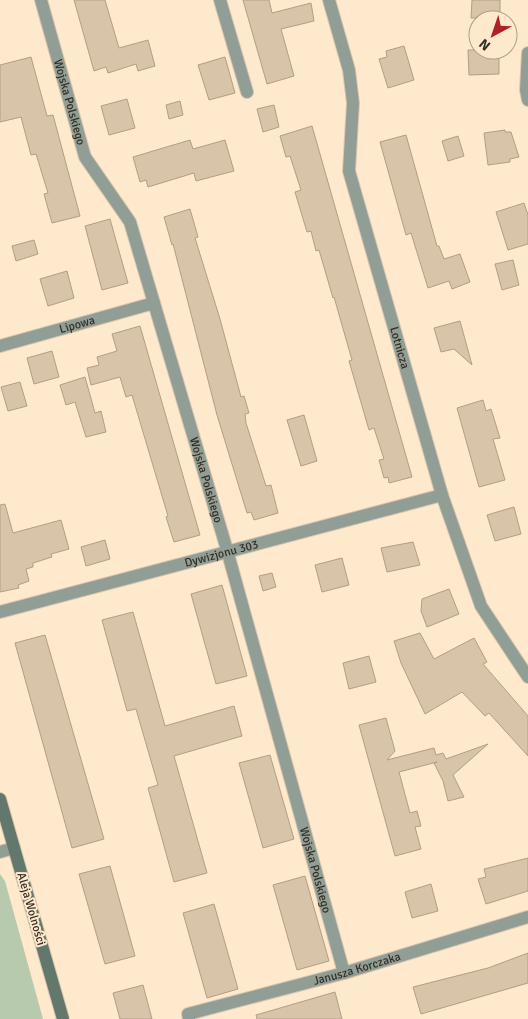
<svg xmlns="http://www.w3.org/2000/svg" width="528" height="1019" viewBox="0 0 528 1019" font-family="Signika,sans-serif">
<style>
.green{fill:#b7caae}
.building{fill:#d8c4a9;stroke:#b29e84}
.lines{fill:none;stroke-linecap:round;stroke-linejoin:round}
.street-casing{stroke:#dbc7ae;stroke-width:14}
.secondary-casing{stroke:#dbc7ae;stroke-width:14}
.street{stroke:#909e96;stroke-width:12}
.secondary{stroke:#63786c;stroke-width:12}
.labels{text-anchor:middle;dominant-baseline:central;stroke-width:4;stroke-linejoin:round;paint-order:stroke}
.street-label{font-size:12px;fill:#362e23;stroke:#ffe9cd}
</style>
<rect width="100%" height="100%" fill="#ffe9cd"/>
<!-- green -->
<polygon class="green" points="0,874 5,881 43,1019 0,1019"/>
<!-- building -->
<g class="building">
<polygon points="74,0 105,0 119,48 148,40 155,66 138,71 136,64 108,73 106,67 94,71"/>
<polygon points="243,0 269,0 272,13 311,3 314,21 281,29 294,76 267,84"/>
<polygon points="472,0 500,0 500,18 471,18"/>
<polygon points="404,46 414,80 388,88 379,59 387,57 386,51"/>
<polygon points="468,50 499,50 499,74 469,75"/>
<polygon points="31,57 47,116 53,115 80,216 52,223 44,194 48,193 36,154 31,155 21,117 0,122 0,65"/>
<polygon points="225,57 235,93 209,100 198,65"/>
<polygon points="127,99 135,128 109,135 101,106"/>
<polygon points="180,101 183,115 169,119 166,105"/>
<polygon points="274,105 279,127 263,132 257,109"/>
<polygon points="312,126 412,477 389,483 388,477 384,478 379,460 384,459 374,428 369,430 349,361 352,360 334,297 333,298 319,250 316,251 311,231 307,232 295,192 301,190 290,156 286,157 280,136"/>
<polygon points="505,130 505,132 511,132 519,157 510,159 510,162 488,165 484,133"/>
<polygon points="406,135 437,246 439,246 444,259 460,254 470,282 452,289 449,281 428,288 411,233 406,235 380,142"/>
<polygon points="458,136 464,156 448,161 442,141"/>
<polygon points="190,140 193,149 225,140 234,171 196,181 194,173 148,187 146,180 140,182 133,157"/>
<polygon points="524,203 528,215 528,244 508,250 496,212"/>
<polygon points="190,209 198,237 195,238 220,319 241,397 244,396 249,413 245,414 246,423 266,486 271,485 278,513 254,520 251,512 247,513 217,415 173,244 172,245 164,217"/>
<polygon points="110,219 128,283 102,290 85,226"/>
<polygon points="34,240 38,254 16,261 12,246"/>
<polygon points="513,260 519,285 502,290 495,264"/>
<polygon points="67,271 74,298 48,306 40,279"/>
<polygon points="460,321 472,365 454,349 441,352 434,328"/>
<polygon points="140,326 200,535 174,542 166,517 168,516 132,395 126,397 120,377 91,385 87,368 99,365 97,357 117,351 112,334"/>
<polygon points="52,351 59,377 34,384 27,358"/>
<polygon points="85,377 95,413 101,411 106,432 86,437 75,402 66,405 60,385"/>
<polygon points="20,382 27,406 8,411 1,387"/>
<polygon points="483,400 486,411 491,409 500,438 493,439 505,480 479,487 457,408"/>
<polygon points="304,415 317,461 301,466 287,420"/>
<polygon points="5,504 13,533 61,520 69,549 51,554 52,557 33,563 33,567 26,569 29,581 18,585 19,588 0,592 0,505"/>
<polygon points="514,507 521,534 495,541 487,515"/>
<polygon points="105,540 110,559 86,566 81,547"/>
<polygon points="413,542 420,565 387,572 381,548"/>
<polygon points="342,558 349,585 322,592 315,565"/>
<polygon points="272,573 276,587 263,591 259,576"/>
<polygon points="222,585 247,676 216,684 191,594"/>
<polygon points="449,589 459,614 427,627 421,611 422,599"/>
<polygon points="133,612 165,726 234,706 242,736 174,756 207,873 174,882 148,788 158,785 136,709 127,711 102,620"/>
<polygon points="420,633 434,659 474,638 487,662 483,664 528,716 528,756 489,713 485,716 462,692 425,714 401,663 394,641"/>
<polygon points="45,635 104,839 72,848 15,643"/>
<polygon points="369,656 376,682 349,689 343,663"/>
<polygon points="386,718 395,751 387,760 434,748 436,755 443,753 446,759 488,744 453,775 464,797 448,801 443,781 434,763 437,762 399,772 410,813 417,811 421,826 415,827 421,849 395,856 359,725"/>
<polygon points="270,755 294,839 263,848 239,763"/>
<polygon points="528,858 528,891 486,904 478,879 486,877 484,869"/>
<polygon points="110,866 135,956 105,964 79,874"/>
<polygon points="305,876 329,961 297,970 273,885"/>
<polygon points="431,884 438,911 412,918 405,892"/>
<polygon points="214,904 238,989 207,998 183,913"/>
<polygon points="528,953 528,983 421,1014 413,987 488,968"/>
<polygon points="143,985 152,1019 120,1019 113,993"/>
<polygon points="335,992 342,1019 257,1019 256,1015"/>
</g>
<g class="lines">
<defs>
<g id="street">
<path id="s1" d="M41,0L85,157L130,222L227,550L344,973"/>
<polyline points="220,0 247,92"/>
<path id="s2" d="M329,0L349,70L353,103L349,171L442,495L481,606L528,677"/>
<polyline points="528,53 526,90 528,100"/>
<path id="s3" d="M0,346L154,303"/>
<path id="s4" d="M0,612L442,495"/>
<polyline points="0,852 14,848"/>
<path id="s5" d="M189,1019L188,1014L344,973L528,917"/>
</g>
<polyline id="secondary" points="0,799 63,1019"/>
</defs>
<!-- street casing -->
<use href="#street" class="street-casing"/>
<!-- secondary casing -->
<use href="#secondary" class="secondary-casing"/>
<!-- street -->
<use href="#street" class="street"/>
<!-- secondary -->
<use href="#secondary" class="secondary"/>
</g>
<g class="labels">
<!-- street labels -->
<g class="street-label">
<text stroke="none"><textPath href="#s1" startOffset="106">Wojska Polskiego</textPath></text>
<text stroke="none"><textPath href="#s3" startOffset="80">Lipowa</textPath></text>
<text stroke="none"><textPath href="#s2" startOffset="358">Lotnicza</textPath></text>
<text stroke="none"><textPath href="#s1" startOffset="511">Wojska Polskiego</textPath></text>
<text stroke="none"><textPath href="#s4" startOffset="229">Dywizjonu 303</textPath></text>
<text stroke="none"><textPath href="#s1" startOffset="916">Wojska Polskiego</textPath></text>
<text transform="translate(31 909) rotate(74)">Aleja Wolności</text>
<text stroke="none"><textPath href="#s5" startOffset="180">Janusza Korczaka</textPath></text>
</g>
</g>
<!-- north arrow -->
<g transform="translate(493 35) rotate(220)"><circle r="24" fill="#ffe9cd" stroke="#af9e89"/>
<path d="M0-4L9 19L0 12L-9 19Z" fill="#b12025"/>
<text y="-8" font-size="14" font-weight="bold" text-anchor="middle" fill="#362e23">N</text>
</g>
</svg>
